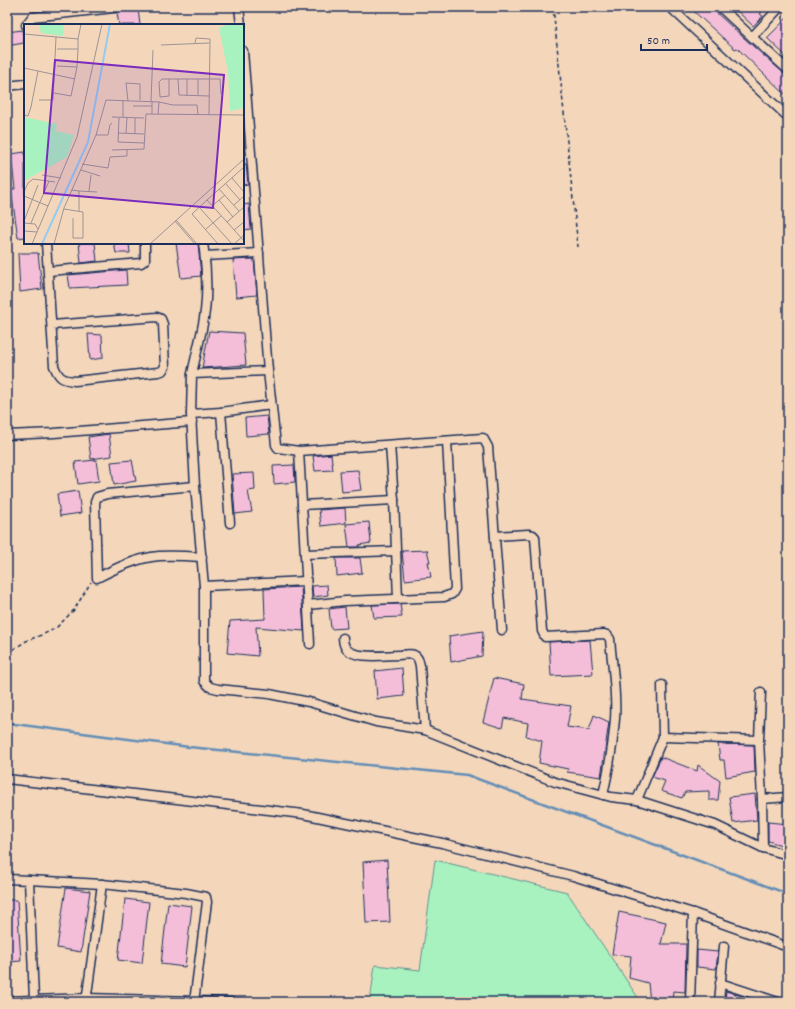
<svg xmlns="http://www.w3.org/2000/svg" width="795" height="1009" viewBox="0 0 795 1009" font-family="Dekko,sans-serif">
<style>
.green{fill:#a8f2c0;stroke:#62908f}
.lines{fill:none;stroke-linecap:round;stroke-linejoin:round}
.stream{stroke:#638db7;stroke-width:2.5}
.building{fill:#f4bed8;stroke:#1b2f5e}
.street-casing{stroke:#1b2f5e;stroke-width:11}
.path{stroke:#1b2f5e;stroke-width:1.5;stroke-dasharray:4 3;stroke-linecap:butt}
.street{stroke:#f4d7ba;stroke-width:8}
.inset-river{fill:none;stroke:#93cbf2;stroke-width:2}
.inset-road{fill:none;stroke:#9d9495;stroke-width:1}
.view{fill:#7b2cbf;fill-opacity:0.15;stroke:#7b2cbf;stroke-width:2}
.inset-edge{fill:none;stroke:#1b2f5e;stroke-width:2}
</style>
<rect width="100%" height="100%" fill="#f4d7ba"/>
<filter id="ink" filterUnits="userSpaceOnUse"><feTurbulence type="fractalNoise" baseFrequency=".025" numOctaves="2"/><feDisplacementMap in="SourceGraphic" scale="8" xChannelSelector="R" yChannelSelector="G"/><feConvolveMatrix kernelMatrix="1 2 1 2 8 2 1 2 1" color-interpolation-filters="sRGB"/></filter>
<g filter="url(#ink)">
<!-- green -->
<polygon class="green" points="435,860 567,892 641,1002 370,1002 375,965 420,970"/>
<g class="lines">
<!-- stream -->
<polyline class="stream" points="7,723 189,747 467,775 788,894"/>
</g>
<!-- building -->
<g class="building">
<polygon points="689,7 710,7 754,47 788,77 788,97 737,48 735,49"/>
<polygon points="733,7 766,7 760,14 763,16 753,26"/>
<polygon points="138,9 140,25 119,25 117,13 118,11"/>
<polygon points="788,17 788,58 767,38"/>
<polygon points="22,30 24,43 7,46 7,32"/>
<polygon points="25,152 25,237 18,238 11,189 15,189 11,154"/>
<polygon points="243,164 246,164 248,184 243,185"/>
<polygon points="249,204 251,229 243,230 243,205"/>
<polygon points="79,243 95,243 97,261 81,263"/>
<polygon points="114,243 129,243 130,253 116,253"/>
<polygon points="176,243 198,243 201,276 181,278"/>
<polygon points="18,253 38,253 42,289 20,292"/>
<polygon points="254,259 257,295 236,297 233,260"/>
<polygon points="126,270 127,285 70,288 68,275"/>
<polygon points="209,331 243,333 246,365 202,368"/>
<polygon points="88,334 102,335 103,358 90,360"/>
<polygon points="267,416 269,434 246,436 245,418"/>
<polygon points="109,434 112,456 91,459 88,437"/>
<polygon points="331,454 333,470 315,471 313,456"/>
<polygon points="96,460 99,481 78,484 75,462"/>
<polygon points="132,460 136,481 114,485 111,462"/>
<polygon points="294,465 295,482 274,484 273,466"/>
<polygon points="358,470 361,490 342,492 340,471"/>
<polygon points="254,473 255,490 248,491 252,512 235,514 232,474"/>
<polygon points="78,491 81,513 60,516 57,494"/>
<polygon points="345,508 346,523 321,526 319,510"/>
<polygon points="369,522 371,543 359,545 359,547 349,547 346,524"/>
<polygon points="427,550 430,562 428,562 431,577 405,580 402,551"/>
<polygon points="336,558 360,558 362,573 337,576"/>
<polygon points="327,585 328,595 313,597 312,586"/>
<polygon points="301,587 304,631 256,627 258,656 227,653 230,621 265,619 264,589"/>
<polygon points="400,604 402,617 374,618 372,605"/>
<polygon points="345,607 347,628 331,629 329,609"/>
<polygon points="483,631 482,656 451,662 449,636"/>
<polygon points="590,640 593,674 551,676 549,642"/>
<polygon points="402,668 404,696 377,699 375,671"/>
<polygon points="494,678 524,684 522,699 571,706 567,727 589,730 594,715 609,722 601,777 567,772 568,769 539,763 542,741 526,736 528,723 504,718 502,728 483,722"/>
<polygon points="718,744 754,745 755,772 726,777 724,760 720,760"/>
<polygon points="661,757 697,771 698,765 720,781 718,800 709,800 709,791 685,792 682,798 661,791 665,781 652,777"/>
<polygon points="755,794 757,820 733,823 729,797"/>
<polygon points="768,822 788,824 788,847 768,841"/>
<polygon points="387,860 390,922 366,923 363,862"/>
<polygon points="66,888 90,891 81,952 57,948"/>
<polygon points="125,899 149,902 142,963 118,960"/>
<polygon points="7,900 17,900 21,961 7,962"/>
<polygon points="168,903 192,906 185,967 161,964"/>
<polygon points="619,912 666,922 661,944 686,944 685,992 673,991 672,1002 650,1002 648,983 629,978 631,956 612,954"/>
<polygon points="697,950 718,952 716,969 697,967"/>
<polygon points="726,991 760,1002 725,1002"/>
</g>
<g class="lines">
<defs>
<g id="street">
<polyline points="239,7 241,25"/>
<polyline points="670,7 788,117"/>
<polyline points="720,7 752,37"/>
<polyline points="780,7 752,37 788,70"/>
<polyline points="26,25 32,17 114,8"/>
<polyline points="243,51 268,371 276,445 278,448 299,451 483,438 488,447 502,630"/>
<polyline points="7,86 25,84"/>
<path d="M46,243L54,366C59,378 62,380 75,381L158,372L162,371L165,367L163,324L161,319L157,317L52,325"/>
<polyline points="205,256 259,253"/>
<polyline points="49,271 141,263 145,260 145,243"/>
<polyline points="268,371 192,374 191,414 195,486 204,586 204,681 210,687 218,689 269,694 309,702 376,722 425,730 555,782 611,797 637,800 715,825 763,848 788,855"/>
<path d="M192,374C195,359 199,344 202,329C208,302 207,270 203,243"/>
<polyline points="221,412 230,523"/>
<polyline points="191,414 221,412 271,405"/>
<polyline points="7,435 54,433 192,422"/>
<polyline points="390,445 394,500 398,598"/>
<polyline points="299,451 310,644"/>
<path d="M195,486L107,494L97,497L95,502L97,578C116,568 137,558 159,556C173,555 188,556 202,557"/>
<polyline points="302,505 394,500"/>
<path d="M495,536L528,534L533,535L535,537L542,631L545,637L604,634L607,635L610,639C612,665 617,693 615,719C613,745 609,769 603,795"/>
<polyline points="305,554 396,551"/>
<polyline points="204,586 306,581"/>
<polyline points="308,605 345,601 444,597 452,594 455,589 447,441"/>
<path d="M343,638C343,641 344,645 345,647C352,660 386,655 399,655C403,655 410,653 414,655C419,657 419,662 420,666L425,730"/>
<polyline points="761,692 759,740 762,799"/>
<polyline points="663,737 759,740"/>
<polyline points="7,779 303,814 442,843 573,876 693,913 788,947"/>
<polyline points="637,800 663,737 662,685"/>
<polyline points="763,848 762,799 788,797"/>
<polyline points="7,879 29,880 34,999"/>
<polyline points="29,880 102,884 186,893 206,897 207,902 194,1002"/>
<polyline points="720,983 778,1002"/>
<polyline points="7,1001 87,998 231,1002"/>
<polyline points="86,1002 102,884"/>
<polyline points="690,1002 693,913"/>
<polyline points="719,1002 724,946"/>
</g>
</defs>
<!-- street casing -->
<use href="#street" class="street-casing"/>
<!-- path -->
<g class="path">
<polyline points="553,7 578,247"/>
<polyline points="7,653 28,640 44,634 56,628 74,610 91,582"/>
</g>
<!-- street -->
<use href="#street" class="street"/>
</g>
</g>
<!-- overview -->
<g transform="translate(24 24)">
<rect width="220" height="220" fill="#f4d7ba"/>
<path d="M15,0H40L39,12L17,9ZM206,0H220V84L206,87L204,48L195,4ZM0,93L33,100L32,107L50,111L43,133L0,157Z" fill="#a8f2c0"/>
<path class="inset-river" d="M18,220L64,118L86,0"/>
<path class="inset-road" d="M0,10L54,15L57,0M171,19L172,14L186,15L185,91M137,21L185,19M33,25H54V15M33,42L53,43L54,25M0,44L51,55M145,55V72L136,73L135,58L138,55H196L197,70M154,55L155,71L185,72M30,69L47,72L53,43M174,71V55M163,72V55M15,76H29L32,13M104,77L102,59L116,60V76M127,77L129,26M128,77V90M135,78L149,81H173L174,91M109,82H128M0,91L4,92L7,83L14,47M88,93L120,94M99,93V76M95,94L94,118L120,119M94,109L120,110M102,109L103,94M111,110V94M72,111H84L86,101L88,99M88,126L120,125L122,90L220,91M58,140L84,144L86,133L103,132V126M57,146L76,152M18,151L37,154M208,154L220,168M201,159L216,176M195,165L215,187M47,166L55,167V187M55,167L73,168M65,167L67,151M0,168L4,159L9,155L31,158M0,172L24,182M183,176L220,143M195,176L209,193M210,181L220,172M188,182L201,171M175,183L208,220M40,185L59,188V214H49V194M152,196L173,220M0,197L14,161M151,197L171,220M203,198L220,217M0,199L11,200L14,205M7,199L25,157M182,205L197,192M210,206L220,198M0,207L13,208M8,220L53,113L78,0M30,220L40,184L72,111L82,76L135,78L134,90M126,220L220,135M194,220L168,190L183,176L203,198L220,183M210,220L220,211"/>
<path class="view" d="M31,36L200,51L189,184L20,169Z"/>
<rect width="220" height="220" class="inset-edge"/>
</g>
<!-- margin -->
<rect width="795" height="1009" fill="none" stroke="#f4d7ba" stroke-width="24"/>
<rect x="12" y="12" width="771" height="985" fill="none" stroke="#1b2f5e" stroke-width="1.5" filter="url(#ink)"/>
<!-- scale -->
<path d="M641 44v6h66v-6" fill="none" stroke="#1b2f5e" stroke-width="2"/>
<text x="647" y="44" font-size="12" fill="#1b2f5e" stroke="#f4d7ba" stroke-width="3" paint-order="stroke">50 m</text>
</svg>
